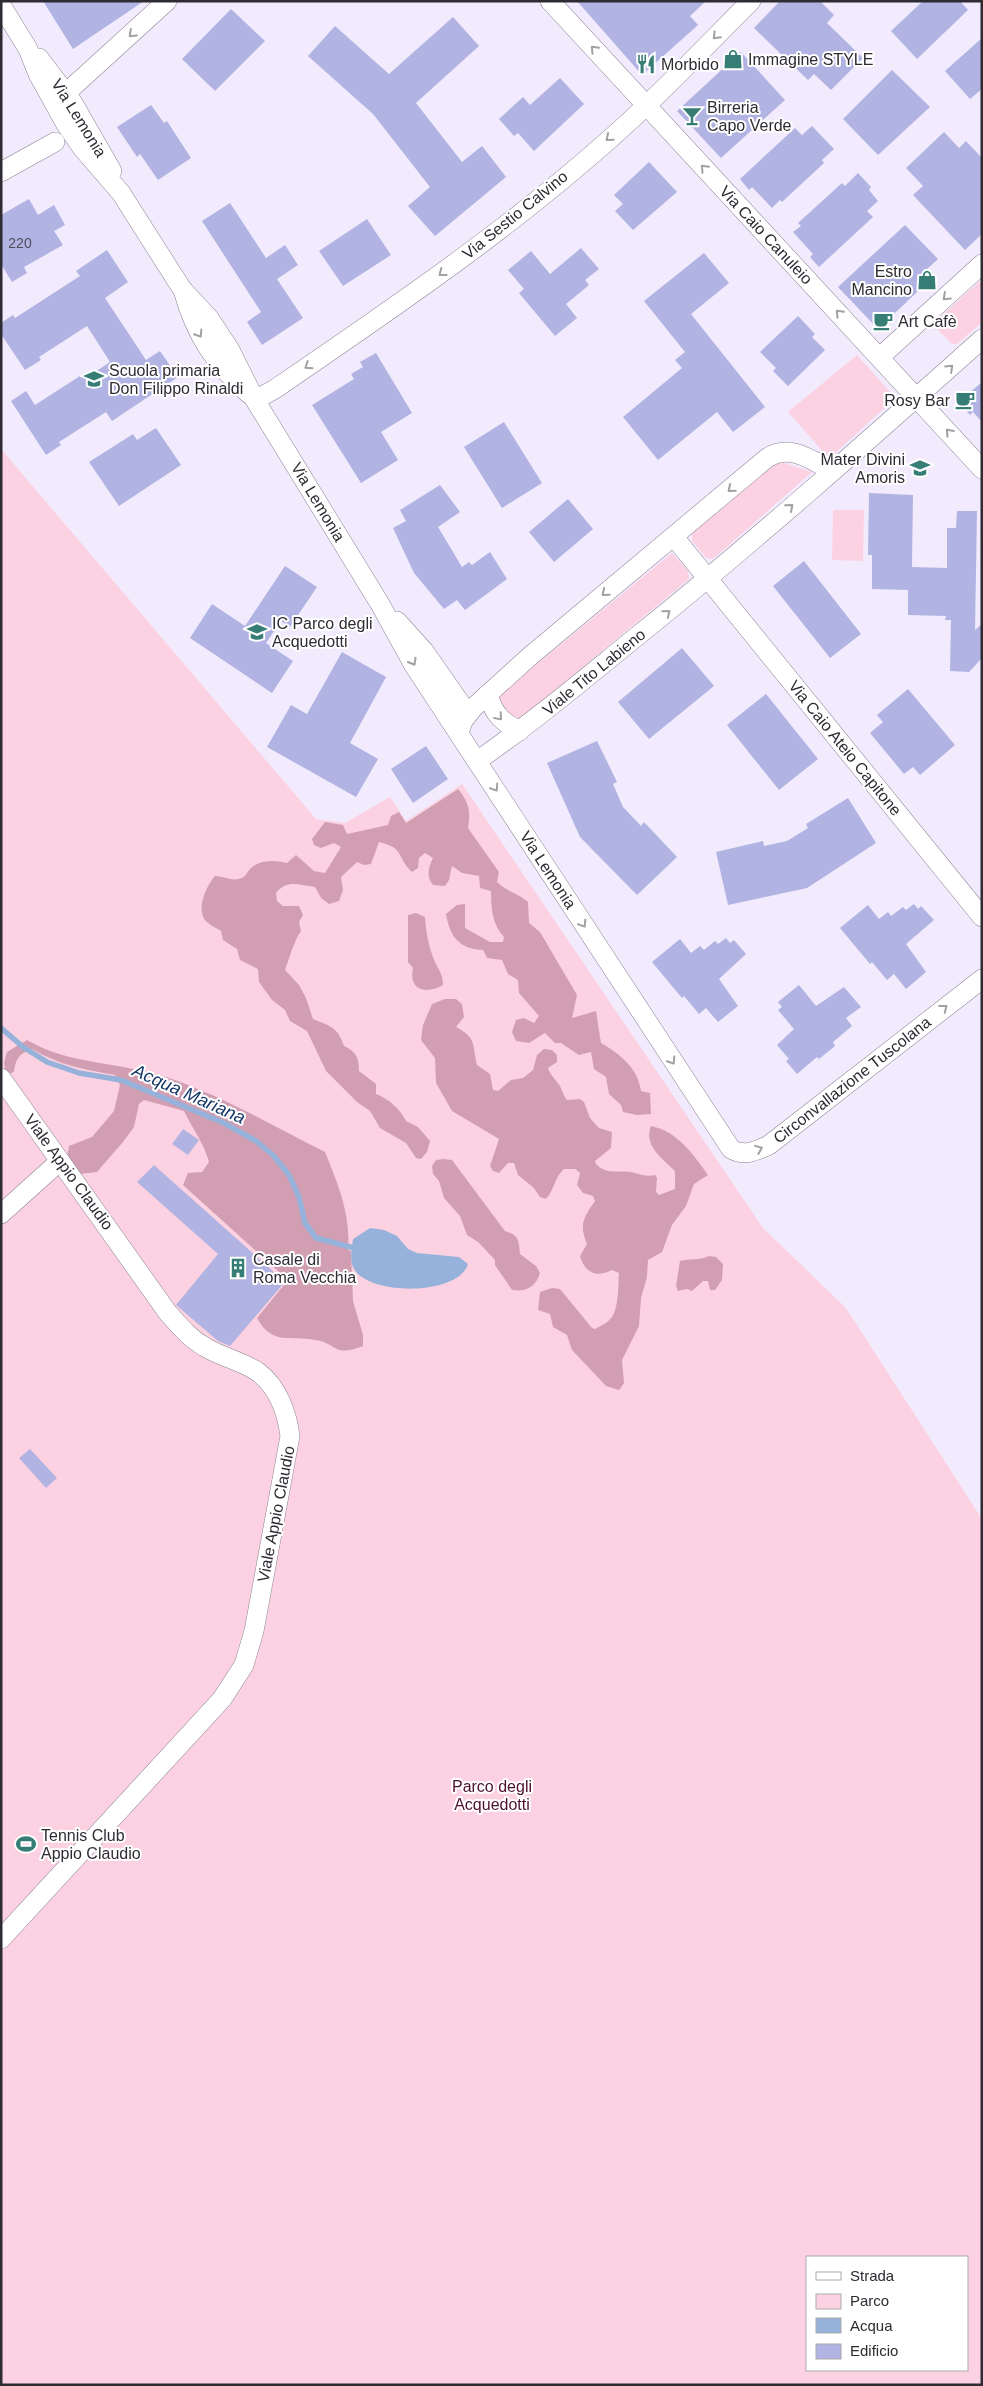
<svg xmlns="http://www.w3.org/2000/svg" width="983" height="2386" viewBox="0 0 983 2386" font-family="Helvetica,sans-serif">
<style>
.green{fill:#fcd2e2;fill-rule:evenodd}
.forest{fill:#d29fb2}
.water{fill:#96b2da}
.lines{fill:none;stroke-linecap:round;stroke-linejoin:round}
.stream{stroke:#96b2da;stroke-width:5.5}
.building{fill:#b1b4e2}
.street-casing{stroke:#8b8494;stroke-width:20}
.street{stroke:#fff;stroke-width:19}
.oneway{stroke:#a1a0a3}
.labels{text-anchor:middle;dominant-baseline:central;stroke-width:4;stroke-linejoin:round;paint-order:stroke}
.number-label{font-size:14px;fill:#4f4d5e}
.poi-label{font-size:16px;fill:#2e2b32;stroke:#fff;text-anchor:start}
.street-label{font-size:16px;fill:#2e2b32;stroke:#fff}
.park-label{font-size:16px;fill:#4d102f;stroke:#fff}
.water-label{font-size:18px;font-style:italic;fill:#143768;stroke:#fff}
</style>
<rect width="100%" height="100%" fill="#f2eafd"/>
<!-- green -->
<g class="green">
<polygon points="982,279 982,322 957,344 952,344 936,328 935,322"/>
<polygon points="857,355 890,392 893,400 833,455 827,456 788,412"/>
<path d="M1,449L316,819L345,823L390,797L406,821L462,784L763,1228L846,1308L982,1519V2385H1ZM807,2257H967V2370H807Z"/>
<polygon points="778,461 812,472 713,559 706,558 692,541 692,533"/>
<polygon points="833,510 864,510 863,561 832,560"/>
<polygon points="672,553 688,571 689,579 520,719 514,722 497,698 498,696"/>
</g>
<!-- forest -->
<g class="forest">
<path d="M458,789C469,802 471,812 468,828L499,872L497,882C507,892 518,893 528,902L529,923L540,932L577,995L572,1018L596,1011L601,1043C620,1054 638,1068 641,1091L650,1093L651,1114L637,1115L623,1112L621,1105L609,1094L606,1077L594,1069L591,1052L579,1055L561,1043H555L545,1033L529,1043L516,1041L512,1032L516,1020L524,1018L534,1023L539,1016L519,993L518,980L508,974L502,960L487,958L483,950C459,949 450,937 446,914L457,905L465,904V928L490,942H503L504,937C492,924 491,908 491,891L480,888L479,876L462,873L452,866L449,880L445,886L433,885C426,876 428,868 433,858L425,853L419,858L418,868L412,872C396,857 405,848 379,842L371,864L364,865L357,862L341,877L343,890L339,901L329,904L321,898L315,887C299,885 287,879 276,893L277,901L283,906H299L303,915L299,922L301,931C293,943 290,957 285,970L299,985L306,998L313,1019C330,1026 338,1027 344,1046C356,1052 359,1057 359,1071L376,1084V1094C389,1099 400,1109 406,1121L418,1127L430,1141L427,1152L421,1159L416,1158L406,1143L380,1128L370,1111L357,1102L326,1071L307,1031L290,1021L285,1010L272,1000L259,982L258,969L240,960L237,949L223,940L221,931C216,928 208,924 205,920C196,907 207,885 215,876C222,876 232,881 238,879C245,878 246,874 250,869C259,859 276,860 287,863L296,855L314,871L325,873L341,847L334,843L321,848L314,845L312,839L325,822L343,825L347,834L388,825L391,816L399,812L406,823Z"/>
<path d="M416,913L425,917C426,932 429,948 435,962C439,971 443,974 443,985C426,995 408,990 413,968L408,962V915Z"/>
<path d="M445,999H456L462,1004L464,1017L456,1027C477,1038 472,1044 477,1065L490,1074L493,1090L498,1091L511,1080L523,1078L533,1070L537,1055L544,1049L552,1050L557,1055V1062L548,1068C551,1075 553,1077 557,1082C562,1087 562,1094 567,1100L580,1099L584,1102L590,1118L599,1128L612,1132L611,1148L595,1161L596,1164C606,1175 618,1170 631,1172C640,1174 645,1177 655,1175L657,1178L656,1192L659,1195L675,1189V1171C663,1159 643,1146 651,1126C677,1131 693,1154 708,1175L694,1184L686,1206L672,1225L662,1252L648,1260L647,1277L641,1298L639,1326L622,1360L624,1383L619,1390L606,1386L572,1350L567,1335L553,1327L550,1314L538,1310L540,1292L552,1288L560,1289L592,1328L595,1329C600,1326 608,1323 612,1317C619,1306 618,1286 619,1273L612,1270C596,1278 585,1273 580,1256L587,1244C579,1225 583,1218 595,1201L593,1196L583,1193L577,1185L580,1173L575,1169H564C554,1178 555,1189 546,1199L540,1197L534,1188L518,1175L514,1163H508L499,1173L493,1171L490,1166L499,1139L452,1111L436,1083L435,1058L421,1040L423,1025L432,1004Z"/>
<path d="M27,1040C69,1065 121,1062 166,1077C221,1095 273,1126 325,1152C338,1184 351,1215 348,1250L351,1251L353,1301L363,1335V1346C332,1358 338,1343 315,1340C290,1335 272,1346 257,1318L288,1280L183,1185L188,1173L202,1172L209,1162C203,1141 193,1130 184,1111L144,1100L139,1104L134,1127L123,1142L97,1172L80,1174L67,1158L69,1146L92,1137L114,1111L120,1085L115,1075C85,1070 59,1065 32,1049C19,1054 16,1058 14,1072L6,1075L4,1063L7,1052Z"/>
<path d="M443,1159L452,1160L505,1231C518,1235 519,1239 520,1254L536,1266L540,1273C536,1287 526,1292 512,1290L495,1265V1260L478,1242L467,1235L460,1216L444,1198L439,1181L433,1174L432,1166L436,1160Z"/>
<path d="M709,1256L716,1257L723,1264L722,1280L715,1290H710L708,1281H703L692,1291L687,1289L678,1291L676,1286L680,1261C690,1258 699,1261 709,1256Z"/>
</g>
<!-- water -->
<path class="water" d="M370,1228L384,1230L397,1236L408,1249L417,1253L459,1257L468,1264C458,1296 370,1296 354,1269C349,1261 352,1247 353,1239Z"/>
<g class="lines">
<!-- stream -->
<polyline class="stream" points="1,1028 23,1047 47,1062 79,1073 121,1080 224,1123 256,1141 273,1155 289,1175 299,1197 305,1223 316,1238 358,1249"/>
</g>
<!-- building -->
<g class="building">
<polygon points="43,1 144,1 73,49"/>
<polygon points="577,1 706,1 690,16 698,25 642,75"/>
<polygon points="780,1 820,1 834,15 827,23 863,58 831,90 814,74 808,80 754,28"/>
<polygon points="923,1 960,1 968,10 917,59 891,31"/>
<polygon points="231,9 265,41 215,91 182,59"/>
<polygon points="453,17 479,46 416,103 462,162 482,146 506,177 435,236 408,206 430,187 373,114 308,56 335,26 389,74"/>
<polygon points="982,38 982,89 970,99 945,71"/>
<polygon points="741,52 785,100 721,158 677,111"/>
<polygon points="892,70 930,107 878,155 843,119"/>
<polygon points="560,78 584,104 534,151 518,133 514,136 499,119 523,97 530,105"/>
<polygon points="151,105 164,123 167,121 191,158 158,180 140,154 137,157 117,127"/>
<polygon points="812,126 834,149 822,160 824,163 782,202 780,200 772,208 752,187 749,190 740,179 795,128 802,135"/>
<polygon points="944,132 959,148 966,141 982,158 982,234 965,250 913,195 923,186 906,168"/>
<polygon points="649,162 677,192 633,230 615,211 623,204 614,195"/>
<polygon points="858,173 871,187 869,190 878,201 867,211 873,217 819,267 810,257 813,254 793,232 801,226 798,223 842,183 845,186"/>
<polygon points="29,199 38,215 54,205 65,225 54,231 63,245 24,267 27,273 12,282 1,264 1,215"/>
<polygon points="230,203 266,258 285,245 298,265 277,279 303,318 262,345 247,322 261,312 202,221"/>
<polygon points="367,219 391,255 343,286 319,251"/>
<polygon points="905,225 938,259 926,270 933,277 878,329 838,287"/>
<polygon points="581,248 599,269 585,280 589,285 566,304 577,318 555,336 519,293 524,289 508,270 531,251 550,274"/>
<polygon points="107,250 128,282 105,298 146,360 160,351 178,377 112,421 106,412 59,442 61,445 46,455 11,401 26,391 35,405 83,374 86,378 110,362 87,326 39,357 41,360 25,370 1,334 1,323 13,315 15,318 80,276 76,271"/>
<polygon points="704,253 729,283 691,314 765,407 733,432 717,412 658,460 623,417 682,368 675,360 685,352 644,301"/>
<polygon points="798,316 815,334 812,337 825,350 788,386 773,371 776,368 760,352"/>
<polygon points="376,353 412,413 381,432 398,460 361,483 312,405 354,379 351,374 363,367 360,362"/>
<polygon points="982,382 982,422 973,412 970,415 959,402"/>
<polygon points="504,422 542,483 502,508 464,447"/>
<polygon points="156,428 181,465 119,506 89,462 133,434 137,440"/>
<polygon points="440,485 460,512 438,527 462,567 469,562 472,565 490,552 507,579 465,610 457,600 444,609 414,573 393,528 406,521 400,510"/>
<polygon points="869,493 913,495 912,567 947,568 947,528 956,528 957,511 977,511 975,630 982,624 982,658 969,672 950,671 951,620 945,620 946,616 908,615 908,590 872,589 872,555 868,555"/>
<polygon points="568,499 593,529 554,562 529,532"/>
<polygon points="804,561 861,634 830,658 773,586"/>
<polygon points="285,566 317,587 290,627 281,621 266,643 293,661 272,693 190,638 212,604 245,626"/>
<polygon points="682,648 714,686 649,739 618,702"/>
<polygon points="342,652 386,677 350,743 378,759 356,797 267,747 291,705 307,714"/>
<polygon points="908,689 955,745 920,775 913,767 904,774 870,733 883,722 877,715"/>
<polygon points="766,694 818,759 779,790 727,725"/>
<polygon points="597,741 617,782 613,784 623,807 641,826 644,822 677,857 637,895 580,837 547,763"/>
<polygon points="426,746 448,779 413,803 391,769"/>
<polygon points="848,798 876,843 807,888 728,905 716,852 763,841 764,846 787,841 808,828 806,824"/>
<polygon points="914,904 918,909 921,906 934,920 906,944 926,972 906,989 894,974 887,980 872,962 870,964 840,928 868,905 879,919 888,912 891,916 903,907 906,910"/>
<polygon points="726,938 730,943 734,940 746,954 719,979 738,1006 718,1022 706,1008 699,1014 684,996 682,998 652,962 680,939 691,953 700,946 704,950 715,941 718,944"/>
<polygon points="799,985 816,1006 844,987 861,1007 846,1018 852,1026 833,1042 835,1046 819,1059 817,1057 797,1074 786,1061 789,1059 777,1045 794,1029 778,1010 782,1007 778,1002"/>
<polygon points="183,1129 199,1140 188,1155 172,1144"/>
<polygon points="154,1165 285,1282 230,1346 218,1341 176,1305 218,1254 137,1182"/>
<polygon points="30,1449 57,1478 46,1488 19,1458"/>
</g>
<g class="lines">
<defs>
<g id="street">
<polyline points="550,1 982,469"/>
<path d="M1,5L28,49L38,74L65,123L83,149L121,193L182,289L209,318L230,350L255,400L380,604L413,664L731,1149C744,1157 756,1151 769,1145L982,979"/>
<polyline points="39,58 73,103 112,171"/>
<polyline points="66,93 167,1"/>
<polyline points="1,172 55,142"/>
<path d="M183,290C195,334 215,364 249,394"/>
<polyline points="880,357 982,264"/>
<path d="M255,400L275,389C398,305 523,220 633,118C673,81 712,40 751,1"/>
<polyline points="674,537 982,917"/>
<polyline points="397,621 424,651 468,714"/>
<path d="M488,694C493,714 503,723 520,731"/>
<path d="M459,733L463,721L474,707L529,657L767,458C790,443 811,460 832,471"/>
<path d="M477,761C532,723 583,680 635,638C754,542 868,441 982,339"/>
<path d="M1,1078L168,1313C179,1325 190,1339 205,1347C221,1357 242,1361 258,1372C278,1387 287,1413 290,1436L254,1631L244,1665L222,1699L1,1939"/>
<polyline points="1,1214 60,1161"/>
</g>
</defs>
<!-- street casing -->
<use href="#street" class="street-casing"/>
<!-- street -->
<use href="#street" class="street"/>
</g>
<!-- one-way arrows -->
<defs><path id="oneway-chevron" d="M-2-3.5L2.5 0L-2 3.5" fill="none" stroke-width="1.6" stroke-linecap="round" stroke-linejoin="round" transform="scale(1.25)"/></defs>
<g class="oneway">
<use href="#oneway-chevron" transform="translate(132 34) rotate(137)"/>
<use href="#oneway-chevron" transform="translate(716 36) rotate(135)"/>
<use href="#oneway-chevron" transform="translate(594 49) rotate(-133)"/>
<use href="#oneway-chevron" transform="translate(609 138) rotate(140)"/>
<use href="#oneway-chevron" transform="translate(704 168) rotate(-133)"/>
<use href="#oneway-chevron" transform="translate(442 273) rotate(142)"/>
<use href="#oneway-chevron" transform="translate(946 297) rotate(137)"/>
<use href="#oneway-chevron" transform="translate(839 313) rotate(-133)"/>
<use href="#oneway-chevron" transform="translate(199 334) rotate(58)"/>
<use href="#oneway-chevron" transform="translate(308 366) rotate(146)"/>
<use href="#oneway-chevron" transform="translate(950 368) rotate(-43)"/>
<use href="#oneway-chevron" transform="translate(949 432) rotate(-132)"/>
<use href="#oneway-chevron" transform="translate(731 489) rotate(140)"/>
<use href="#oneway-chevron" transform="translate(790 507) rotate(-41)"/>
<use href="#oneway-chevron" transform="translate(605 593) rotate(141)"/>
<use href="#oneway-chevron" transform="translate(667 613) rotate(-39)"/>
<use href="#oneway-chevron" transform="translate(413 662) rotate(60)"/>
<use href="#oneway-chevron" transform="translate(499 717) rotate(49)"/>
<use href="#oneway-chevron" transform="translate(495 788) rotate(57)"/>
<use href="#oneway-chevron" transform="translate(583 924) rotate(57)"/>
<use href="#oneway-chevron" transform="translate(944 1008) rotate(-38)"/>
<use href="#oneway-chevron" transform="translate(672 1061) rotate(57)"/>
<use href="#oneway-chevron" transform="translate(759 1149) rotate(-22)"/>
</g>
<!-- icons -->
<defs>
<symbol id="shop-bare" viewBox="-9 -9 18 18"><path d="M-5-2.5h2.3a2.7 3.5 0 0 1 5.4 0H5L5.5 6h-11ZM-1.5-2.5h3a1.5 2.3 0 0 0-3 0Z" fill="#367d76" stroke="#fff" stroke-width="2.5" paint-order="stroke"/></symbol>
<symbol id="restaurant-bare" viewBox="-9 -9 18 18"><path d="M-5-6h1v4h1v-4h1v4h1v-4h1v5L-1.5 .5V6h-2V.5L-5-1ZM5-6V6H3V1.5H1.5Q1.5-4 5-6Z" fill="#367d76" stroke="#fff" stroke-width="2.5" paint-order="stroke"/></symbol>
<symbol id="bar-bare" viewBox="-9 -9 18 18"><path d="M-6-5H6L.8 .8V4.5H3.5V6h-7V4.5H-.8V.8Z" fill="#367d76" stroke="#fff" stroke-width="2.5" paint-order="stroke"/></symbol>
<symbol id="cafe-bare" viewBox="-9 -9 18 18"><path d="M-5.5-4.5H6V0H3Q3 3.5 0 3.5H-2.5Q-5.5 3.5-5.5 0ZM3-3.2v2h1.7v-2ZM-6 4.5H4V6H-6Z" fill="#367d76" stroke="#fff" stroke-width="2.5" paint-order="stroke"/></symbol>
<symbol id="school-bare" viewBox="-9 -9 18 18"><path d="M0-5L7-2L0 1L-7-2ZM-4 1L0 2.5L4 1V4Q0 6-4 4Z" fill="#367d76" stroke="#fff" stroke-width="2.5" paint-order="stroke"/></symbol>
<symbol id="building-bare" viewBox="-9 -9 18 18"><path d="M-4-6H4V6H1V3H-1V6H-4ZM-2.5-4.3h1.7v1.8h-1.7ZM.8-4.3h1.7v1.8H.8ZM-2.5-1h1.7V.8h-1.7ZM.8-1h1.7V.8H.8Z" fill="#367d76" stroke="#fff" stroke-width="2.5" paint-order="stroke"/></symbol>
<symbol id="stadium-bare" viewBox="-9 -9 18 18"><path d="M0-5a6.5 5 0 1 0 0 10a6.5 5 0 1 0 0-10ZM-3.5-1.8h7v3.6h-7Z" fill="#367d76" stroke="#fff" stroke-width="2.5" paint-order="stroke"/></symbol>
</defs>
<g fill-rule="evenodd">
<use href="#shop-bare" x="719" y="45" width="28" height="28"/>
<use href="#restaurant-bare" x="632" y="50" width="28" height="28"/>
<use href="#bar-bare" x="678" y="102" width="28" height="28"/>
<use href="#shop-bare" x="913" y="266" width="28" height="28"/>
<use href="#cafe-bare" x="869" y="307" width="28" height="28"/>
<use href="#school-bare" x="80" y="365" width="28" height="28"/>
<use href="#cafe-bare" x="951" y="386" width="28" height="28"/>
<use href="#school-bare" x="906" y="454" width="28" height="28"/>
<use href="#school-bare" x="243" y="618" width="28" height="28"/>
<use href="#building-bare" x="224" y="1254" width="28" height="28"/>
<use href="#stadium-bare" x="12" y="1830" width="28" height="28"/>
</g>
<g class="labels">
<!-- number labels -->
<g class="number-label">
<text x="20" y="243">220</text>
</g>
<!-- poi labels -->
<g class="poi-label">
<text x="748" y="59">Immagine STYLE</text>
<text x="661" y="64">Morbido</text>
<text x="707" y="107">Birreria<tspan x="707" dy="18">Capo Verde</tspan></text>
<text x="912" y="271" text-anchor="end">Estro<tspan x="912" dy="18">Mancino</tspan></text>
<text x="898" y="321">Art Cafè</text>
<text x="109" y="370">Scuola primaria<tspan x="109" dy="18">Don Filippo Rinaldi</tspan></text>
<text x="950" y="400" text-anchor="end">Rosy Bar</text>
<text x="905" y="459" text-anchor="end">Mater Divini<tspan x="905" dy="18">Amoris</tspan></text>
<text x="272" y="623">IC Parco degli<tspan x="272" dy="18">Acquedotti</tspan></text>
<text x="253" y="1259">Casale di<tspan x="253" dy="18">Roma Vecchia</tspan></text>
<text x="41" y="1835">Tennis Club<tspan x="41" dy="18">Appio Claudio</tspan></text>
</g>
<!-- street labels -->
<g class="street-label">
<text transform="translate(79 118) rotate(58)">Via Lemonia</text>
<text transform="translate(515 215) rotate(-39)">Via Sestio Calvino</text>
<text transform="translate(766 235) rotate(47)">Via Caio Canuleio</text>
<text transform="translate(318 502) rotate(59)">Via Lemonia</text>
<text transform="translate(594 672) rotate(-39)">Viale Tito Labieno</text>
<text transform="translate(845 748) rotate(51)">Via Caio Ateio Capitone</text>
<text transform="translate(548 870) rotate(57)">Via Lemonia</text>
<text transform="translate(852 1080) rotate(-38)">Circonvallazione Tuscolana</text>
<text transform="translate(69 1172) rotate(54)">Viale Appio Claudio</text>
<text transform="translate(276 1514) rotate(-79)">Viale Appio Claudio</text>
</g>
<!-- park labels -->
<g class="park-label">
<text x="492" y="1786">Parco degli<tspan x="492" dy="18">Acquedotti</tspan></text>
</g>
<!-- water labels -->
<g class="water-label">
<text transform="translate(189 1094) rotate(24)">Acqua Mariana</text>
</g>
</g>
<!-- border -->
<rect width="983" height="2386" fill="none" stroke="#2e2b32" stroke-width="5"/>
<!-- legend -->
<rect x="806" y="2256" width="162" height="115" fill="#ffffff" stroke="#abaaad"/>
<rect x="816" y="2272" width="25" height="8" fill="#ffffff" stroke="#abaaad"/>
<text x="850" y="2281" font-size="15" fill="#2e2b32">Strada</text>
<rect x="816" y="2294" width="25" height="15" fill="#fcd2e2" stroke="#abaaad"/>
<text x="850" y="2306" font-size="15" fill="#2e2b32">Parco</text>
<rect x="816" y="2318" width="25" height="15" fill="#96b2da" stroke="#abaaad"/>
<text x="850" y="2331" font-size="15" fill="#2e2b32">Acqua</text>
<rect x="816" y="2344" width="25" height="15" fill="#b1b4e2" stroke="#abaaad"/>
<text x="850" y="2356" font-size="15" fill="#2e2b32">Edificio</text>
</svg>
